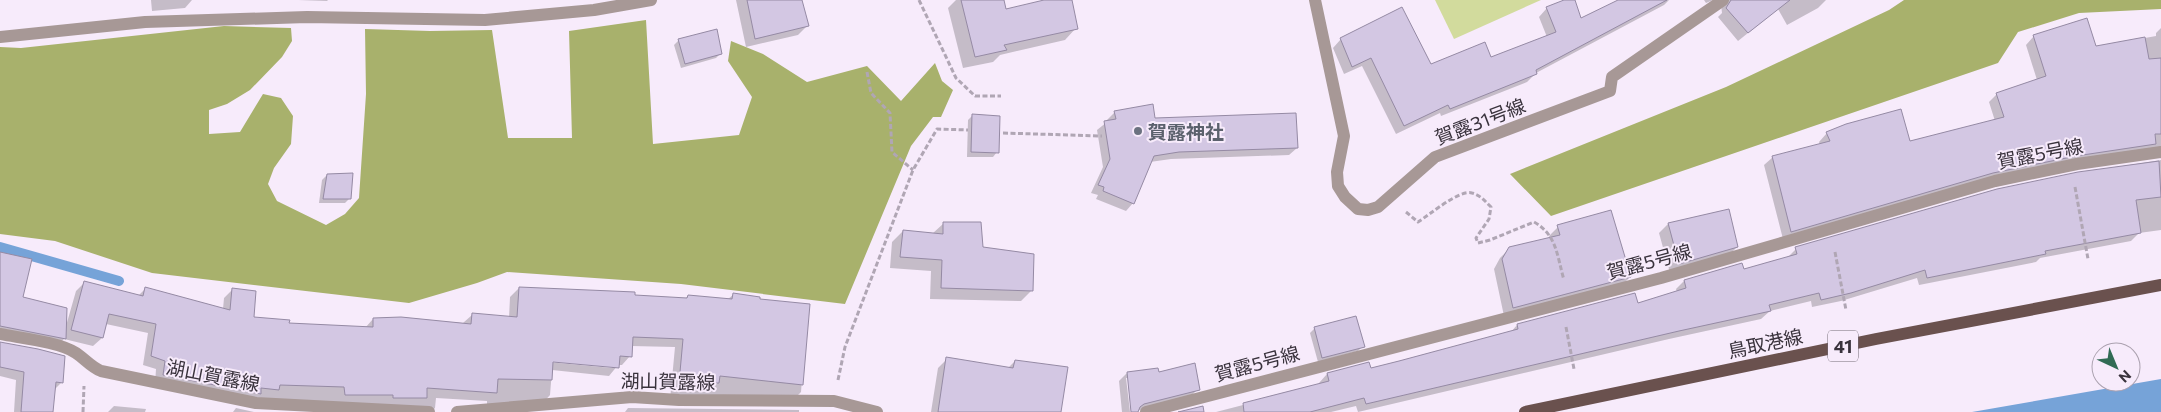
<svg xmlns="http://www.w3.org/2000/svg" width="2161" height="412" viewBox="0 0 2161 412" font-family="Commissioner,'Noto Sans JP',sans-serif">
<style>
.green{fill:#d2db9d}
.forest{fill:#a8b16c}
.water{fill:#76a3d8}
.shadow{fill:#0003;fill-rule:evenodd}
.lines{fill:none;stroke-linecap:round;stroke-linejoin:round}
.stream{stroke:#76a3d8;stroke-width:10}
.building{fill:#d3c7e3;stroke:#958aa4}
.path{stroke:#b0a6b4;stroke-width:3;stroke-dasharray:5 2.5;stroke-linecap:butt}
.minor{stroke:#a79896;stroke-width:12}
.primary{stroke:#6a514e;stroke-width:12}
.worship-dot{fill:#6b7280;stroke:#f7ebfb;stroke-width:2}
.labels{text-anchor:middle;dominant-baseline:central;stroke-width:4;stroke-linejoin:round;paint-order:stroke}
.shield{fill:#f7ebfb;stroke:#726a75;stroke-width:1}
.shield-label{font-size:18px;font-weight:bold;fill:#39323c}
.street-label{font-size:19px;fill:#39323c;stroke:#f7ebfb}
.worship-label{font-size:19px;font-weight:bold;fill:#5b616d;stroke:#f7ebfb;text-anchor:start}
</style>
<rect width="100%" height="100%" fill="#f7ebfb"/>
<!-- green -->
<polygon class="green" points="1435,0 1541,0 1454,39"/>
<!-- forest -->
<g class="forest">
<polygon points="1904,0 2161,0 2161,9 2079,13 2018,32 1998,63 1551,216 1510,174 1726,87 1889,10"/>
<polygon points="646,20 653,144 739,135 752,97 728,61 731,41 763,54 807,82 867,66 901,101 935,63 942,81 953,90 941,117 933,117 911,146 845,304 681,284 507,272 477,283 409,303 152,273 55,241 0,234 0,47 21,48 224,26 291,28 292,41 282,57 250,90 227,104 209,110 209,134 240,132 263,94 281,98 293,116 291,144 274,168 268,184 277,201 326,225 345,214 359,198 366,94 365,29 430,31 492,30 508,138 572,138 569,31"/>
</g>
<!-- water -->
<polygon class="water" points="2161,379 2161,412 1972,412"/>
<!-- shadow -->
<g class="shadow">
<polygon points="151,0 192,0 185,8 152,11"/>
<polygon points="298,0 328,0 327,1"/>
<polygon points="736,0 801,0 807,26 798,35 746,47"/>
<polygon points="956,0 1002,0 1005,11 1049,0 1071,0 1076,28 1065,40 1000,55 993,62 963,68 948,8"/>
<polygon points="1567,0 1573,0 1580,20 1621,0 1669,0 1664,5 1536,73 1527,82 1441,116 1440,113 1396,134 1362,66 1344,74 1333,48 1341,39 1431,65 1490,59 1547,37 1539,17 1547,8"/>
<polygon points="1704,0 1826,0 1818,8 1787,25 1778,9 1738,41 1718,17 1722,13 1721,4 1713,0 1706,3"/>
<polygon points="2161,28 2161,159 2159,155 2067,164 1783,239 1764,165 1773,157 1820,145 1819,142 1827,133 1909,143 1995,121 1989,102 1997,94 2037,80 2026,45 2034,36 2095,47 2156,36 2156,33"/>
<polygon points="679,40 721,53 716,58 681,68 674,45"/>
<polygon points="1115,112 1154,120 1297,148 1289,155 1171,159 1150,162 1133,203 1126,211 1096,199 1098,195 1091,193 1103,167 1097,130 1107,122 1107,120"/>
<polygon points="973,115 997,152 993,157 967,157 968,120"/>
<polygon points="2161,160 2161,230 2139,233 2131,241 2040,258 2036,262 1919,285 1917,278 1841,301 1812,307 1811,301 1770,311 1761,319 1669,339 1358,412 1356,406 1331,412 1216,412 1320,385 1319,383 1327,374 1370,370 1511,332 1517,325 1637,304 1677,292 1676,289 1684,281 1743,270 1788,257 1796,249 2079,173"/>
<polygon points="327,175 350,198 345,203 319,203 322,180"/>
<polygon points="944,223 982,248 1032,290 1021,301 930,299 931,271 890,268 892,242 903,231 932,234"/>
<polygon points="1668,224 1737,247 1728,256 1670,273 1659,233"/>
<polygon points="1558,227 1630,277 1621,286 1504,316 1494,269 1500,258 1509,249 1550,239 1549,236"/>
<path d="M0,253L21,297L66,326L76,291L85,282L138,296L145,289L223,309L224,298L233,289L252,318L288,324L365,328L373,319L463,323L472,315L509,318L510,297L519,288L685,299L688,296L728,299L733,295L758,300L808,305L801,392L792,401L670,400L675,347L631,346L630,356L622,365H618L609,376L552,370L550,395L542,404L487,409V401L436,398L435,408L431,412L248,403L155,384L156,369L143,365L148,333L106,324L102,338L93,346L64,339L56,347L0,335ZM547,360L612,366V368L547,362Z"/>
<polygon points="1315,328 1363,346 1358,351 1318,362 1310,333"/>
<polygon points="0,344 62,382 54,390 51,412 14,412 16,380 0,376"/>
<polygon points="947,359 1008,368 1015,361 1060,412 931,412 938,368"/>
<polygon points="1127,373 1158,373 1198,389 1190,397 1132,412 1129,378 1126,378 1130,412 1122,412 1119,381"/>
<polygon points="114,406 146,409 145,412 108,412"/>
<polygon points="236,408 254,412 233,412"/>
<polygon points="628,408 799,410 799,412 625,412"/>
</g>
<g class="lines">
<!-- stream -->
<polyline class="stream" points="0,247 119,281"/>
</g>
<!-- building -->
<g class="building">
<polygon points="747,0 802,0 809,26 755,39"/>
<polygon points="961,0 1004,0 1006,9 1044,0 1072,0 1078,29 1004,45 1007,50 975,57"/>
<polygon points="1564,0 1575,0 1581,18 1618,0 1667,0 1536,70 1537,74 1450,109 1448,105 1404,126 1371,58 1352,67 1340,38 1402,7 1431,64 1485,42 1491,57 1556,32 1546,7"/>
<polygon points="1731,0 1790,0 1748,33 1726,8"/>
<polygon points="2087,18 2096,46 2145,37 2149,59 2161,58 2161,134 2155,134 2156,144 2076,156 1993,173 1791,232 1772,156 1830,141 1826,132 1846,124 1901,109 1910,141 2004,117 1996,93 2046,76 2033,35"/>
<polygon points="717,29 722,54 685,64 678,39"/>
<polygon points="1153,104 1155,118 1296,113 1298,148 1179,152 1154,156 1134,204 1103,191 1104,187 1098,185 1110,159 1104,121 1116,119 1114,111"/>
<polygon points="972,114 1000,116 999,153 971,152"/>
<polygon points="2159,161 2161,197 2136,200 2141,233 2045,251 2046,254 1927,278 1925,270 1851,293 1821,300 1819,293 1769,305 1771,311 1679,331 1366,404 1364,398 1310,412 1244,412 1243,403 1329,381 1327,373 1369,362 1371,368 1399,361 1518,329 1517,324 1635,293 1638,303 1686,288 1684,280 1742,263 1744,269 1797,254 1795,247 1997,189 2078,172"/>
<polygon points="353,173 351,199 323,199 327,174"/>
<polygon points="1729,209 1738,247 1679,264 1668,223"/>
<polygon points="1611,210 1631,277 1513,308 1502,259 1509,247 1560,235 1557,225"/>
<polygon points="943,222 981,222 983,247 1034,254 1033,291 941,288 942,260 900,257 903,230 943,234"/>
<polygon points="0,252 32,259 23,297 67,308 66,339 0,326"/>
<polygon points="84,281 143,296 145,287 230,310 232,288 256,291 254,317 290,320 289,323 373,327 373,318 401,317 471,324 472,313 517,317 519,287 635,292 635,295 687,298 688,295 732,299 733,293 760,297 760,299 810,304 803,385 720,376 719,383 679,383 683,339 633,337 632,357 620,356 619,368 553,362 552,380 498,379 497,393 427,388 427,398 393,398 393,395 345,395 344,387 280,385 279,390 261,388 261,394 163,375 165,361 151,356 156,324 109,314 103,338 71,330"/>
<polygon points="1356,316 1365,347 1322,358 1314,327"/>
<polygon points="0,342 38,349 65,356 63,383 56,382 53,412 21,412 24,372 0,367"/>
<polygon points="946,357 1013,368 1015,360 1068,367 1061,412 938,412"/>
<polygon points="1195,363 1200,390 1144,404 1140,407 1138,412 1131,412 1127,372 1158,368 1159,372"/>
<polygon points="1203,406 1204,412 1178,412"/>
</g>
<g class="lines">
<!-- path -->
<g class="path">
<polyline points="919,0 956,78 975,96 1001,96"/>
<polyline points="867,72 871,93 890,113 892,152 913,170"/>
<polyline points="1003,133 1102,136"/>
<polyline points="2075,187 2088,259"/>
<path d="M1406,212L1418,222C1429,215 1460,189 1472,193C1480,195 1485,201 1491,207L1489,219L1476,238L1478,243L1490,240L1534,222C1557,235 1557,256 1564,280"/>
<polyline points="1835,252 1846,310"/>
<polyline points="1566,327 1574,369"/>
<polyline points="838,380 845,347 913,170 937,129 968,130"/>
<polyline points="83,412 84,386"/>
</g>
<!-- minor -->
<g class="minor">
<polyline points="1315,0 1344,136 1337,172 1338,186 1345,197 1358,209 1368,210 1378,207 1435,157 1610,91 1612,77 1723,0"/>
<polyline points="0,37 145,22 307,17 485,20 594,10 651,0"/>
<path d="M0,334C20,338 60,342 76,353C85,359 91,367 101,371L256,403L429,412"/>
<polyline points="457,412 632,397 679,400 834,401 877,412"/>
<polyline points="1146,412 1661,278 1995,181 2077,164 2161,152"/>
</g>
<!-- primary -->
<polyline class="primary" points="1525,412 1876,339 2161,285"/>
</g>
<!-- markers -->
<circle class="worship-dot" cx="1138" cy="131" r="5"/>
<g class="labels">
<!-- shield labels -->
<rect class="shield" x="1828" y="330.5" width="30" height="31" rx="4"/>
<g class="shield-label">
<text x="1843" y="346">41</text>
</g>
<!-- street labels -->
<g class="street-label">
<text transform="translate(1480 121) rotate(-21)">賀露31号線</text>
<text transform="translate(2040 153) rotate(-11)">賀露5号線</text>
<text transform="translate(1649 261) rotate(-15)">賀露5号線</text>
<text transform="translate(1765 343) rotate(-12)">鳥取港線</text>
<text transform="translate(1257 363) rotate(-15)">賀露5号線</text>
<text transform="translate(213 375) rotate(11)">湖山賀露線</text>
<text transform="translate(668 381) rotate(1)">湖山賀露線</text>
</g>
<!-- worship labels -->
<g class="worship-label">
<text x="1148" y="131">賀露神社</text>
</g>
</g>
<!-- north arrow -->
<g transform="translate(2116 367) rotate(136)"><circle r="24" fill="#f7ebfb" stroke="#aba1af"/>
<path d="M0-4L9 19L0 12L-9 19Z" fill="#316b54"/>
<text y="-8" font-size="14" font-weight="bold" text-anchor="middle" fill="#39323c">N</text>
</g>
</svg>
